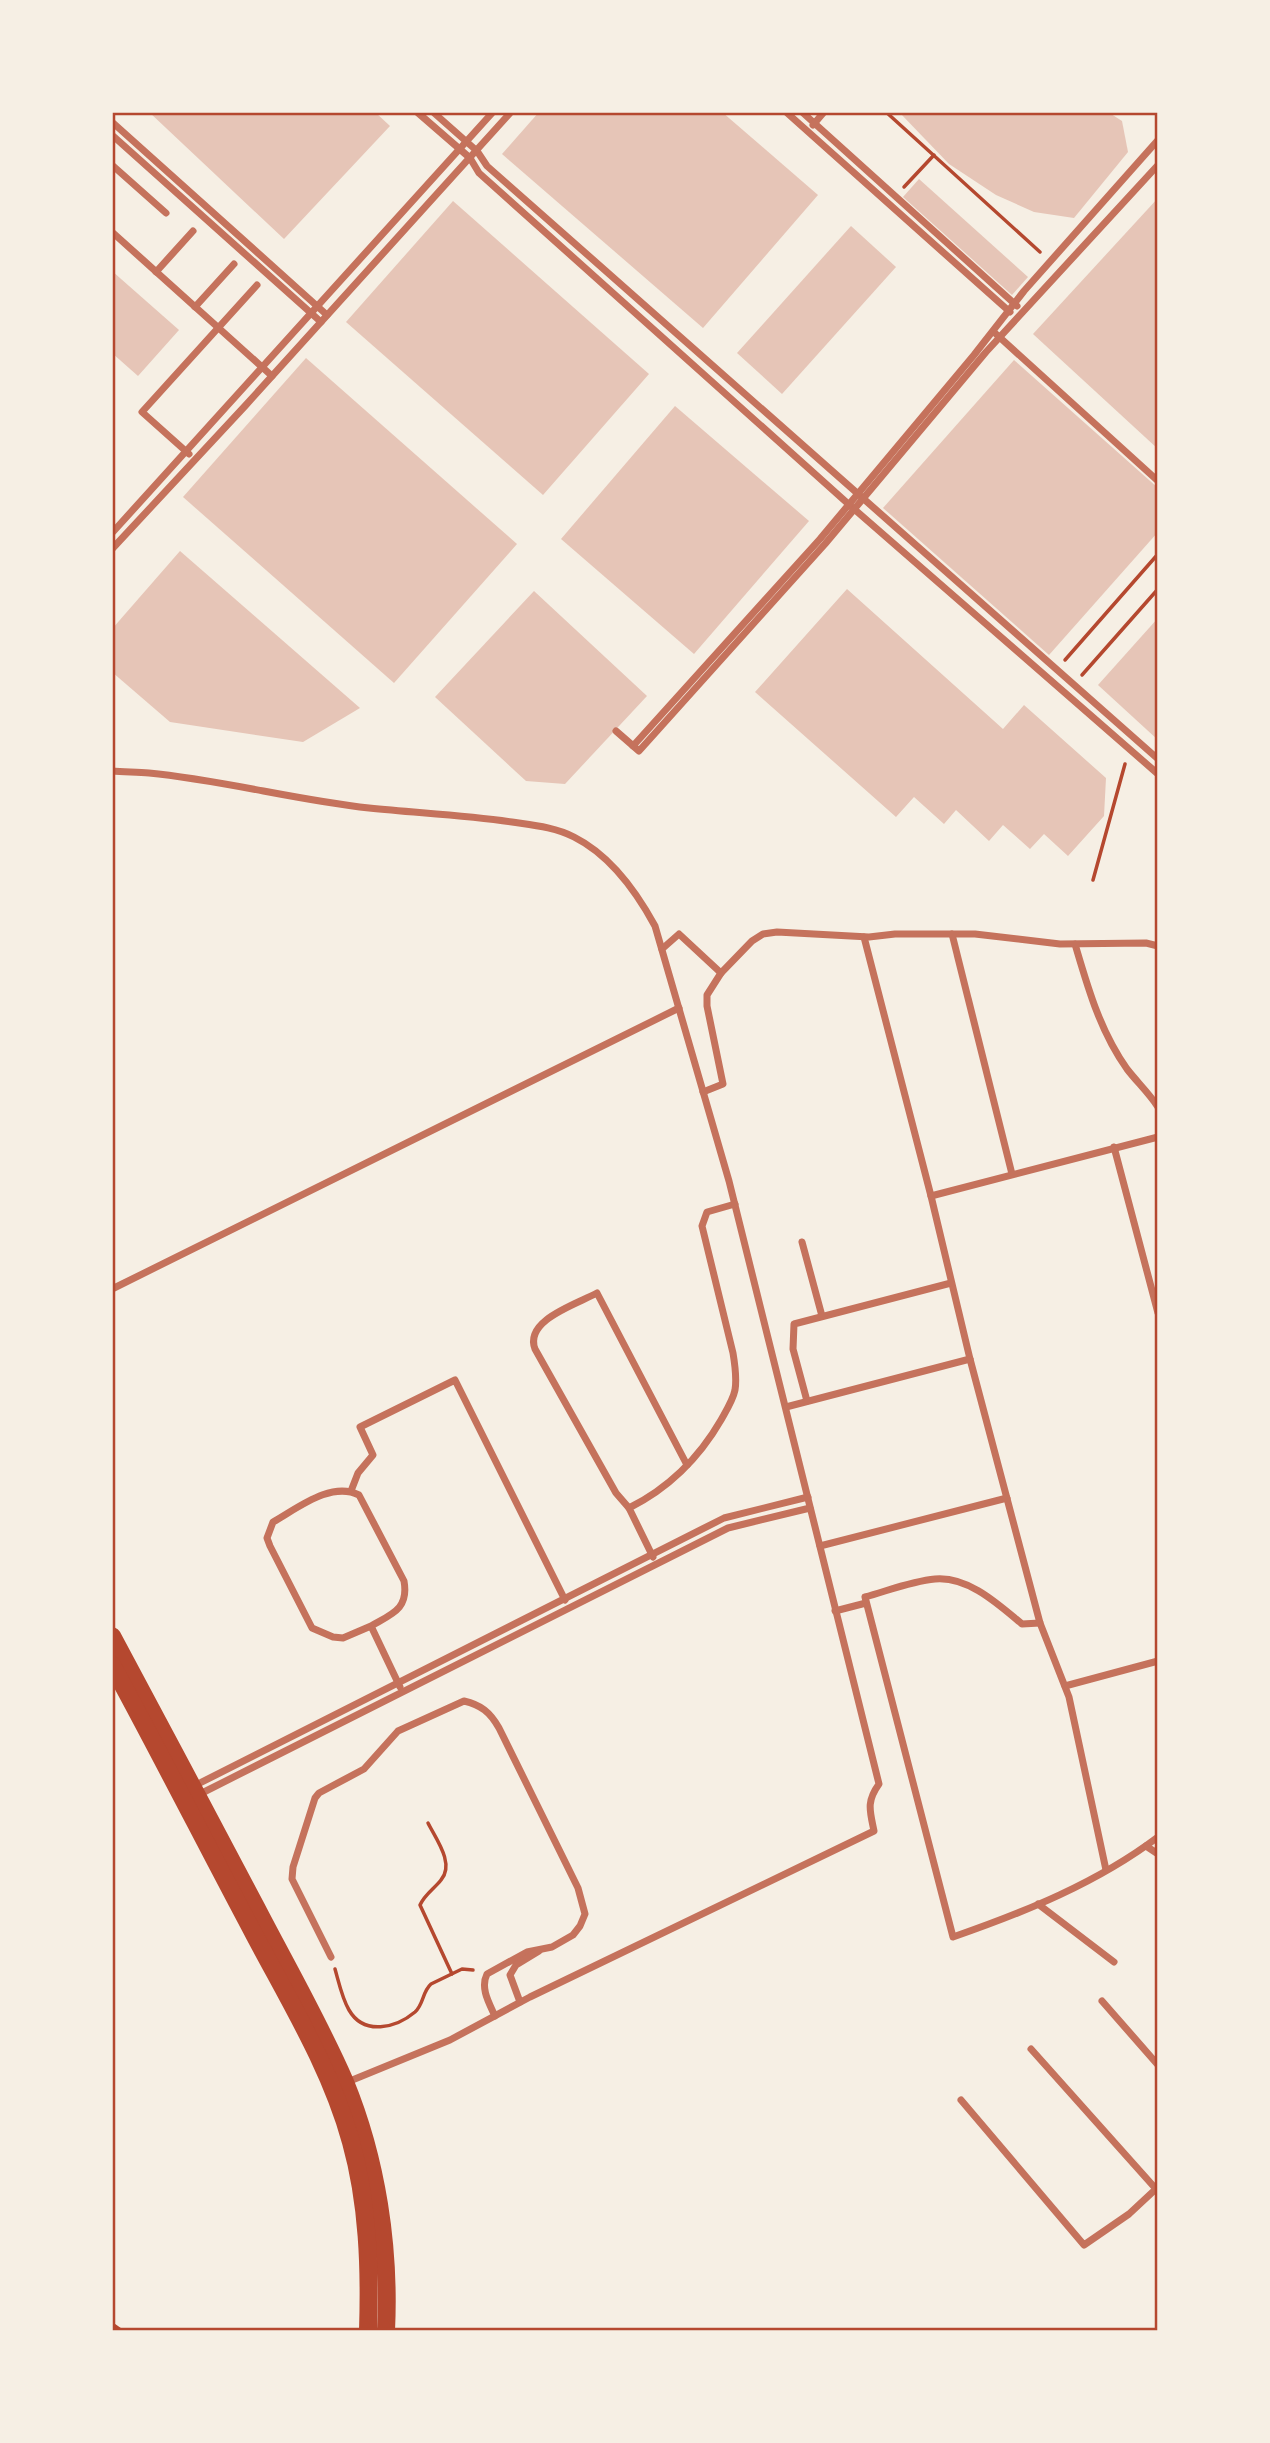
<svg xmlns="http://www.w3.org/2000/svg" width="1270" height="2443" viewBox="0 0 1270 2443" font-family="'DM Sans',sans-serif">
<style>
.building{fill:#e6c5b7}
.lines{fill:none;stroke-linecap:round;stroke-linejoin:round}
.path{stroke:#b5482f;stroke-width:3.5}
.minor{stroke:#c5725c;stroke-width:7}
.primary{stroke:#b5482f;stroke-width:18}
.neatline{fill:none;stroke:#b5482f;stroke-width:2.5}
</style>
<rect width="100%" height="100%" fill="#f6efe4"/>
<!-- building -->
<g class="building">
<polygon points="149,112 375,112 390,126 284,239"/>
<polygon points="539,112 722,112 818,195 703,328 502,154"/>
<polygon points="899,112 1108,112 1122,121 1128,152 1074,218 1034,212 996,195 949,164"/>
<polygon points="919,179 1028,277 1012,295 903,197"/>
<polygon points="1158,198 1158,449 1033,334"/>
<polygon points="453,201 649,374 543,495 346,322"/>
<polygon points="851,226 896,267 782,394 737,353"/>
<polygon points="112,271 179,330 138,376 112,353"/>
<polygon points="306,358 517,544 394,683 183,497"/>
<polygon points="1014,360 1158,488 1158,532 1049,655 883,508"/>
<polygon points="675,406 809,521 694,654 561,539"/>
<polygon points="180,551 360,708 303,742 170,722 112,672 112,629"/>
<polygon points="847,589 1003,729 1024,705 1106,778 1104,816 1068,856 1044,834 1030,849 1003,825 989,841 956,810 944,824 914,797 896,817 755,692"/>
<polygon points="534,591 647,696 565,784 526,781 435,697"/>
<polygon points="1158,618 1158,740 1098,685"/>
</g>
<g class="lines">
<!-- path -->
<g class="path">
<polyline points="886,112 1040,252"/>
<polyline points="904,187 934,155"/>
<polyline points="1065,660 1158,554"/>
<polyline points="1082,675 1158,589"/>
<polyline points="1093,880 1125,764"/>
<path d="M428,1823C436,1839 455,1864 441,1880C434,1889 425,1894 420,1905L452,1974"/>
<path d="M335,1969C339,1983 342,1998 349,2010C364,2036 396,2028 415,2012C424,2004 422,1992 431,1984L462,1969L473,1970"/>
<polyline points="112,2324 122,2331"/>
</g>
<!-- minor -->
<g class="minor">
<polyline points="417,112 470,158 479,173 854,509 1158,774"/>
<polyline points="433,112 477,151 487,166 1158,759"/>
<polyline points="786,112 1010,312"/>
<polyline points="802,112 1017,306"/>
<polyline points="112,122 327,315"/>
<polyline points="813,125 824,112"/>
<polyline points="112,135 321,322"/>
<polyline points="112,165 166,213"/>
<polyline points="112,232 272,376"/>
<polyline points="156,272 193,231"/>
<polyline points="195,307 234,264"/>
<polyline points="996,334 1158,481"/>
<polyline points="189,454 142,412 257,285"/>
<polyline points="112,533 493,112"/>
<polyline points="112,549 245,406 511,112"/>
<polyline points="616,731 639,751 825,544 986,352 1158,165"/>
<polyline points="633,746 820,539 974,355 1024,291 1158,140"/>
<path d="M112,771C124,772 137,772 149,773C222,780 296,800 369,808C417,813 464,815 512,822C532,825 555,827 574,837C610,855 636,891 655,926L729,1181L879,1784C866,1802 870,1811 874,1831L530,1997L450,2040L345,2083"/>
<polyline points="952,934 1012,1174"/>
<polyline points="864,937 931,1196 970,1359 1040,1623 1069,1697 1106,1870"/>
<path d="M1075,944C1088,988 1100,1031 1127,1069C1137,1082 1149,1093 1158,1107"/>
<polyline points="662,949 679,934 721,973"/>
<polyline points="703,1092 723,1084 707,1006 707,995 721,973 752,941 763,934 777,932 869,937 895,934 975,934 1060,944 1146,943 1158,946"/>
<polyline points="1114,1147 1158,1313"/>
<polyline points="931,1196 1158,1137"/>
<polyline points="802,1242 822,1316"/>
<polyline points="112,1289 679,1008"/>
<polyline points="807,1401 793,1349 794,1324 951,1283"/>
<polyline points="786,1407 970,1359"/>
<polyline points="351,1491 358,1473 373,1455 360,1427 455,1380 565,1600"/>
<path d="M629,1508L616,1493L535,1349C524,1320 577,1304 597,1293L687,1465"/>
<polyline points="820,1546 1007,1498"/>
<path d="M653,1557L629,1508C669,1488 699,1458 721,1420C726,1411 733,1400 735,1390C737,1378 735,1365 733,1353L702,1226L707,1212L735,1204"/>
<polyline points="835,1611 866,1603"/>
<path d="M1040,1623L1022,1624C998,1604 968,1576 935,1579C912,1581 887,1591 865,1597L953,1937C1025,1912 1097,1883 1158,1837"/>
<path d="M371,1626L343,1638L333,1637L312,1628L270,1546L267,1538L273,1522C298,1508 331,1481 359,1495L404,1581C409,1609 392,1614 371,1626L400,1687"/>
<polyline points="1065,1686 1158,1661"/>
<polyline points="192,1787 724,1518 808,1497"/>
<polyline points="198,1795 728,1528 810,1508"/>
<polyline points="1146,1846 1158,1854"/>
<polyline points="1038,1904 1114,1962"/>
<path d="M331,1957L292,1879L293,1867L315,1798L319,1793L364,1769L398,1731L464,1701C481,1705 490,1712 499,1728L578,1888L585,1914L580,1926L573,1935L552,1947L527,1952L487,1974C480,1988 489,2003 495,2016"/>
<polyline points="1102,2001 1158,2065"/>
<polyline points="520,2002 510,1975 516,1965 539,1951"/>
<polyline points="1031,2049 1156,2189"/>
<polyline points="961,2100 1084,2245 1129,2214 1158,2187"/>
</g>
<!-- primary -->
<g class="primary">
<path d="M112,1636C160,1726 209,1817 256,1907C286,1965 319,2022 345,2082C377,2160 390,2247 386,2331"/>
<path d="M112,1665C161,1755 207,1846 255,1936C290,2002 331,2069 351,2142C368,2203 370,2268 368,2331"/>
</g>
</g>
<!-- border -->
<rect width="1270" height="2443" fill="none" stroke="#f6efe4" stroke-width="228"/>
<rect x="114" y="114" width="1042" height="2215" class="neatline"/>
</svg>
